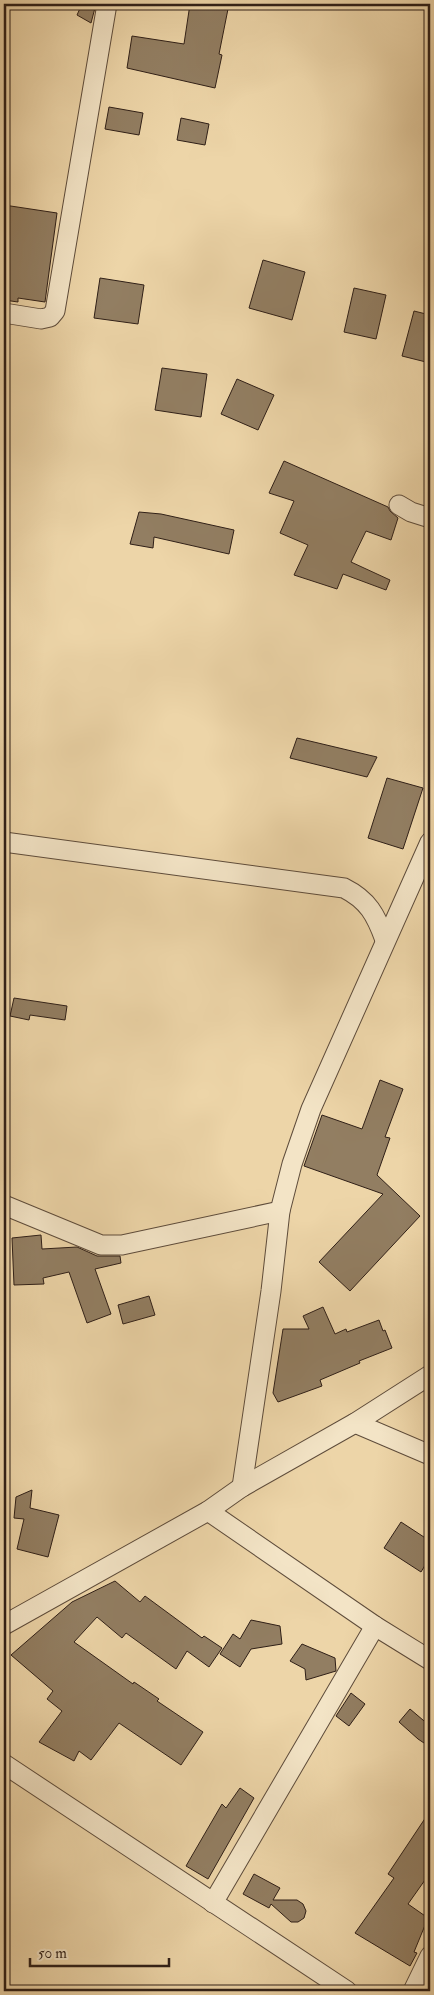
<svg xmlns="http://www.w3.org/2000/svg" width="434" height="1995" viewBox="0 0 434 1995" font-family="'IM FELL Double Pica',serif">
<style>
.building{fill:#927e62;stroke:#2f1f17}
.lines{fill:none;stroke-linecap:round;stroke-linejoin:round}
.minor-casing{stroke:#5e4c3b;stroke-width:21}
.minor{stroke:#f3e4c6;stroke-width:19}
</style>
<rect width="100%" height="100%" fill="#edd5a8"/>
<filter id="stains"><feTurbulence type="fractalNoise" baseFrequency=".004" numOctaves="4"/><feColorMatrix values="0 0 0 0 .2 0 0 0 0 .09 0 0 0 0 .02 0 0 0 .5 -.17"/></filter>
<radialGradient id="worn" r=".72"><stop offset=".6" stop-color="#630" stop-opacity="0"/><stop offset="1" stop-color="#630" stop-opacity=".3"/></radialGradient>
<!-- building -->
<g class="building">
<polygon points="82,4 96,4 91,23 77,15"/>
<polygon points="190,4 229,4 219,54 222,55 215,88 127,68 132,36 184,44"/>
<polygon points="109,107 143,113 139,135 105,129"/>
<polygon points="181,118 209,124 205,145 177,140"/>
<polygon points="4,205 57,213 45,302 18,298 18,302 4,300"/>
<polygon points="263,260 305,272 292,320 249,308"/>
<polygon points="100,278 144,285 138,324 94,318"/>
<polygon points="354,288 386,295 376,339 344,332"/>
<polygon points="414,311 430,315 430,363 402,356"/>
<polygon points="162,368 207,374 201,417 155,410"/>
<polygon points="237,379 274,395 258,430 221,414"/>
<polygon points="284,461 388,507 390,511 398,518 391,540 366,531 351,562 390,580 386,590 343,574 337,589 294,575 308,545 280,533 294,501 269,493"/>
<polygon points="139,512 161,514 234,530 229,554 154,537 153,548 130,544"/>
<polygon points="297,738 377,757 367,777 290,758"/>
<polygon points="387,778 423,788 403,849 368,838"/>
<polygon points="14,998 67,1006 65,1020 30,1015 29,1020 10,1016"/>
<polygon points="380,1080 403,1089 385,1137 390,1138 377,1175 420,1216 350,1291 319,1262 383,1194 304,1166 322,1115 362,1129"/>
<polygon points="41,1235 42,1249 77,1247 97,1256 120,1256 121,1263 95,1269 111,1314 87,1323 69,1272 43,1278 44,1284 14,1285 12,1238"/>
<polygon points="149,1296 155,1315 123,1324 118,1305"/>
<polygon points="323,1307 335,1334 346,1329 347,1332 379,1320 383,1331 385,1330 392,1348 359,1361 360,1363 320,1380 322,1386 278,1402 273,1393 283,1329 309,1329 303,1316"/>
<polygon points="32,1490 30,1508 59,1515 48,1557 17,1549 24,1519 14,1518 16,1497"/>
<polygon points="401,1522 430,1541 430,1557 421,1572 384,1548"/>
<polygon points="115,1581 140,1602 145,1596 202,1638 204,1636 222,1648 209,1667 187,1651 176,1669 126,1633 122,1638 97,1617 74,1642 133,1684 134,1682 159,1699 157,1701 203,1732 181,1765 119,1723 91,1760 79,1751 74,1761 39,1742 62,1711 47,1699 53,1691 11,1655 72,1602"/>
<polygon points="251,1620 280,1626 282,1644 251,1649 240,1667 220,1654 233,1634 240,1639"/>
<polygon points="302,1644 335,1658 336,1671 306,1680 305,1669 290,1661"/>
<polygon points="351,1693 365,1704 349,1726 336,1716"/>
<polygon points="410,1709 430,1726 430,1747 418,1739 399,1722"/>
<polygon points="240,1788 254,1798 208,1879 186,1866 222,1804 226,1808"/>
<polygon points="430,1811 430,1884 425,1880 408,1904 428,1918 414,1952 417,1953 410,1966 355,1933 394,1878 388,1874"/>
<polygon points="254,1874 280,1888 273,1900 297,1900 303,1904 306,1911 304,1918 298,1922 291,1922 271,1904 269,1908 243,1894"/>
</g>
<g class="lines">
<defs>
<g id="minor">
<polyline points="4,313 41,319 50,317 55,311 107,4"/>
<polyline points="399,505 411,512 430,518"/>
<path d="M4,842L344,888C368,900 376,915 385,940"/>
<polyline points="4,1205 101,1245 122,1245 280,1211"/>
<polyline points="355,1423 430,1455"/>
<polyline points="242,1487 271,1291 280,1211 292,1164 311,1109 430,842"/>
<polyline points="208,1511 375,1626 430,1660"/>
<polyline points="4,1625 208,1511 242,1487 355,1423 430,1375"/>
<polyline points="4,1764 347,1991"/>
<polyline points="213,1903 375,1626"/>
<polyline points="413,1991 430,1956"/>
</g>
</defs>
<!-- minor casing -->
<use href="#minor" class="minor-casing"/>
<!-- minor -->
<use href="#minor" class="minor"/>
</g>
<!-- margin -->
<rect width="434" height="1995" fill="none" stroke="#edd5a8" stroke-width="20"/>
<rect x="5" y="5" width="424" height="1985" fill="none" stroke="#2f1f17" stroke-width="2.5"/>
<rect x="10" y="10" width="414" height="1975" fill="none" stroke="#2f1f17"/>
<!-- scale -->
<path d="M30 1958v8h139v-8" fill="none" stroke="#2f1f17" stroke-width="2.5"/>
<text x="38" y="1958" font-size="15" fill="#2f1f17" stroke="#f3e4c6" stroke-width="4" paint-order="stroke">50 m</text>
<rect width="100%" height="100%" filter="url(#stains)"/>
<rect width="100%" height="100%" fill="url(#worn)"/>
</svg>
